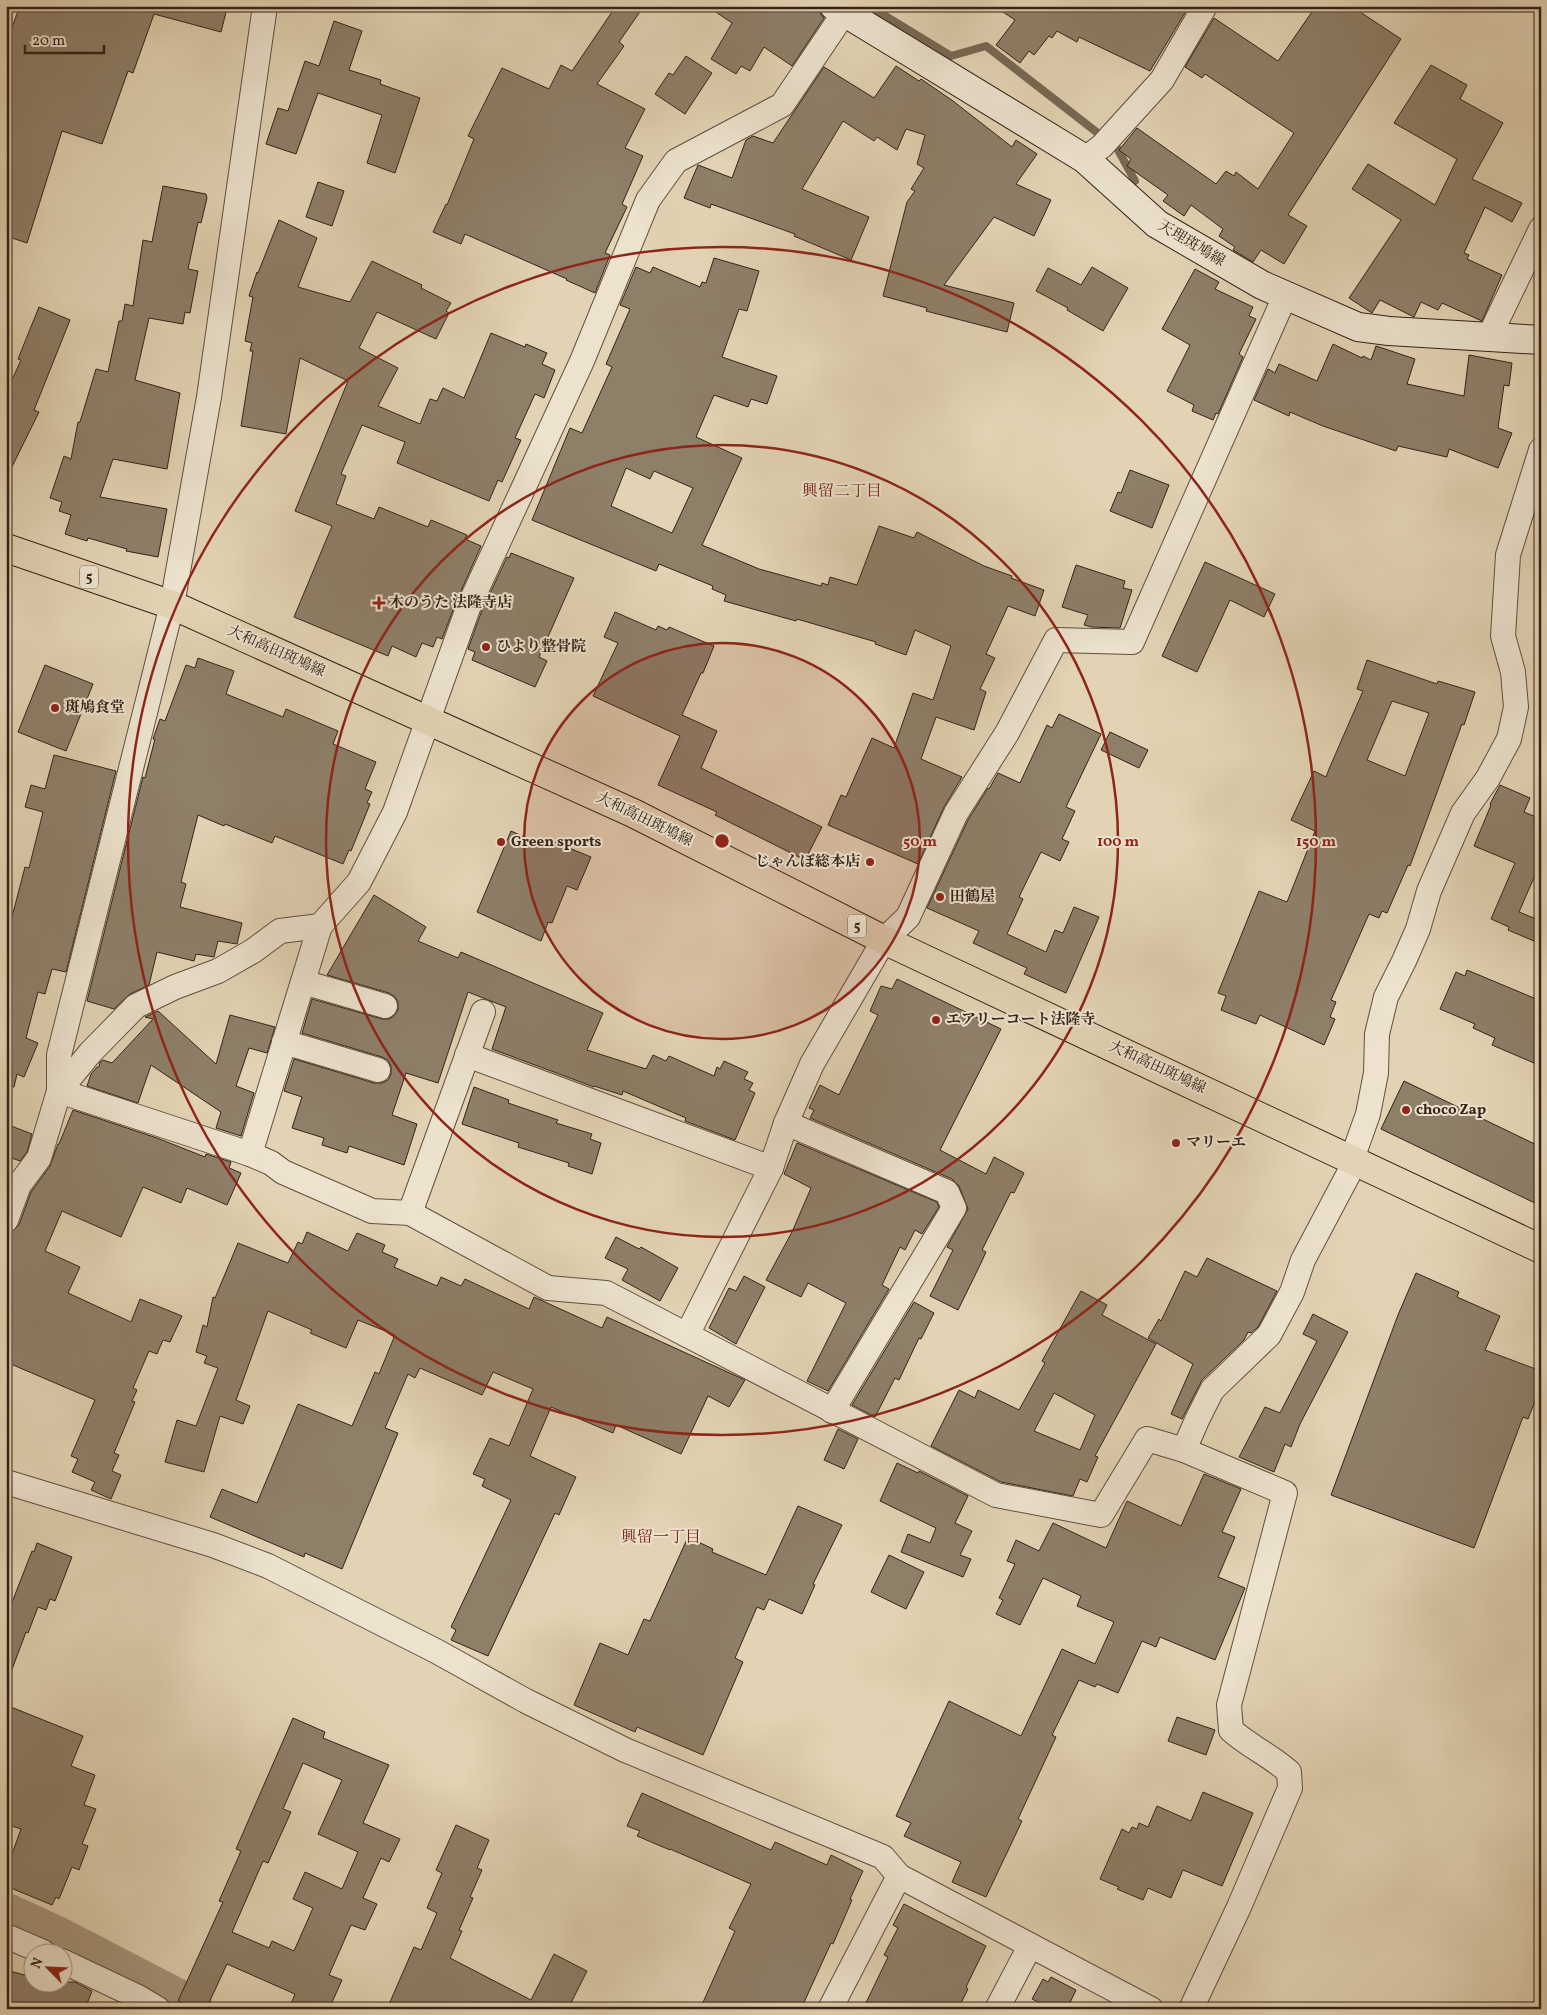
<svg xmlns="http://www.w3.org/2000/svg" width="1547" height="2015" viewBox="0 0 1547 2015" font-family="Vollkorn,'Noto Serif JP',serif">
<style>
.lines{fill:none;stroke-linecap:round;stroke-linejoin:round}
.stream{stroke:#796955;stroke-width:8}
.river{stroke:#a7977f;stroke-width:48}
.building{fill:#8e7f69;stroke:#342317;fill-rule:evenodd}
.minor-casing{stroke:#604f3e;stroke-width:26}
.secondary-casing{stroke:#342317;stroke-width:30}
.primary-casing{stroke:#342317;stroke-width:30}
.minor{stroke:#ece2ce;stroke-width:24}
.secondary{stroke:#ece2ce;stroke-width:28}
.primary{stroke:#e2d3b4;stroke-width:28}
.ring{fill:none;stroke:#8f2418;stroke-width:2.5}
.poi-dot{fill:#8f2418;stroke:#ece2ce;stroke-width:2}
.labels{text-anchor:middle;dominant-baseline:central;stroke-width:4;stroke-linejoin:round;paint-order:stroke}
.shield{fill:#ece2ce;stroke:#6b5c4e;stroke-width:1}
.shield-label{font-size:14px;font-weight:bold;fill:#342317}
.street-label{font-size:15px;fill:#342317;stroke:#ece2ce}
.poi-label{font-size:15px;font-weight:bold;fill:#342317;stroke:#ece2ce;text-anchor:start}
.neighbourhood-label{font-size:16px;fill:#7a1f14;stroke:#ece2ce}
.centre{fill:#8f2418;stroke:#ece2ce;stroke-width:2.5}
.ring-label{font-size:15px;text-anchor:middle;font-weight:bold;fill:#8f2418;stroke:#ece2ce;stroke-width:4;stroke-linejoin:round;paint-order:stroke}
</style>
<rect width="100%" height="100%" fill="#e2d3b4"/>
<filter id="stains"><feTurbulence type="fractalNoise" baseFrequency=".004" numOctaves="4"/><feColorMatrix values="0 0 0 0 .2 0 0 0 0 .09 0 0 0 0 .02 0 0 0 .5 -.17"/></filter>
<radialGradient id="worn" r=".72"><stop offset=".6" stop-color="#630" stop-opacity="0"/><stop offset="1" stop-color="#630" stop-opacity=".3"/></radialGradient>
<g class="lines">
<!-- stream -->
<polyline class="stream" points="869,6 951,56 986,46 1117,148 1135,181"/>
<!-- river -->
<polyline class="river" points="6,1917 56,1940 189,2009"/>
</g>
<!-- building -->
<g class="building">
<polygon points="20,6 207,6 226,12 221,32 154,14 133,73 128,71 102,144 62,131 27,243 6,236 6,43"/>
<polygon points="616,6 644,6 619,42 624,46 597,84 645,109 625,148 643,156 622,204 627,207 605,253 610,255 595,293 566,280 567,279 465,234 461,244 433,232 446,204 447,205 474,139 468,136 502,68 549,89 561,65 572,71"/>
<polygon points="707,6 818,6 820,13 824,18 792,66 764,47 750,71 741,66 736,74 711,59 732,23"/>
<polygon points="994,6 1189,6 1150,71 1079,37 1077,42 1057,31 1052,38 1049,36 1034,55 1029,51 1020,63 996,45 1015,20"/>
<polygon points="1316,6 1351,6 1401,39 1288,215 1307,226 1284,264 1261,250 1253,262 1233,250 1235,247 1219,236 1223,229 1191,205 1184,216 1163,201 1168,195 1127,166 1131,159 1119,150 1137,128 1216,184 1226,171 1234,176 1236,172 1258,189 1294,133 1205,74 1202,78 1185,67 1214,18 1278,61"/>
<polygon points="334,21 362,31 349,70 381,80 380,84 420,98 395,173 367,163 382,115 318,93 296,154 266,144 278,108 288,111 305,61 319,66"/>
<polygon points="686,56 712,73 685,114 655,94 669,73 673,75"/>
<polygon points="1431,65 1467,85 1460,99 1503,123 1472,179 1522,203 1512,222 1485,207 1464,253 1469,255 1467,259 1502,275 1482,321 1442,303 1438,310 1421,302 1414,317 1380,300 1372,313 1349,298 1401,220 1352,189 1368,164 1435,205 1457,159 1394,123"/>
<polygon points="896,66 919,81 921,79 953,101 1012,147 1016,140 1037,154 1016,184 1051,200 1034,236 994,217 944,285 1014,303 1007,332 926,311 927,308 883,296 907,202 915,191 911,189 924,168 917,164 925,135 906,129 897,150 877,137 874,141 843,121 802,189 869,217 851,260 794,236 795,234 711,204 710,208 684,198 698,165 732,178 746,140 753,136 773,143 824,67 874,98"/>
<polygon points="318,182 344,191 332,226 306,217"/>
<polygon points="163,186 206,194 207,198 201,223 198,222 188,269 198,271 190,313 185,312 183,324 149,318 135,380 180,393 167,469 113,459 100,497 167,509 158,557 126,551 127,549 88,538 87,541 65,534 71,515 59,511 62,502 50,498 64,456 71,459 78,422 80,422 96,369 108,372 119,321 122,321 125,304 133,306 143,240 152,242"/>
<polygon points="279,220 317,238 298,287 350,302 372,261 422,285 421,288 451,303 446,311 449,313 436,339 377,312 359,348 398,368 378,406 420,424 430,399 437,401 443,388 464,398 491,333 525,347 526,344 547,353 542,364 555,370 544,398 535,394 515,438 521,440 502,482 498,480 489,501 397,463 405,442 362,425 341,474 346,476 336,504 374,519 379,507 428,527 431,520 467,535 465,539 481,546 456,602 442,639 437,637 433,647 422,643 416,657 392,646 388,656 294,617 332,526 295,511 348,381 300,358 286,434 241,426 253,351 250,351 252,343 245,341 253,297 249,296 257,272 258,273"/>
<path d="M714,258L759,271L747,311L739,309L722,357L777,376L767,404L751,399L748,407L714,395L696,437L742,458L702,545L759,569L821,586L822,583L828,585L830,577L857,585L879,526L914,538L917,532L984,566L1012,576L1011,578L1044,590L1035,616L1008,606L986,654L995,658L980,689L986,692L974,730L936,717L921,759L962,777L944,807L918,864L828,825L841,795L846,797L872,738L894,748L913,693L933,700L951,646L915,630L906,655L875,644L876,642L797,619L796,621L724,601L726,595L712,589L713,586L659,564L656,571L532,520L570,428L582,433L612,367L606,364L630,309L620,305L636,267L650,273L653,267L700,287L702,282L706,283ZM626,468L650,479L654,471L693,488L672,533L611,506Z"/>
<polygon points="1092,267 1128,288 1103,331 1067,310 1068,308 1036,291 1048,268 1081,285"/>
<polygon points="1195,269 1219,282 1215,289 1253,307 1249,316 1256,319 1239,354 1243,357 1218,414 1216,413 1213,420 1192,411 1194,405 1167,391 1190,345 1162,329"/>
<polygon points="39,307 70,320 34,410 39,412 6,479 6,409 13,394 7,391 21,360 18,359"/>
<polygon points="1333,344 1362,358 1363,356 1371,360 1376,346 1415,359 1407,384 1464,396 1469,355 1512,363 1509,386 1504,385 1498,428 1512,433 1498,468 1449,449 1447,457 1398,446 1396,451 1323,426 1290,412 1289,416 1254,400 1268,369 1275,373 1279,364 1317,381"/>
<polygon points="1130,470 1169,485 1152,528 1110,511 1118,492 1121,493"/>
<polygon points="511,553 574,578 539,657 547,661 535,687 472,660 475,652 468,649 481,613 507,557 509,558"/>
<polygon points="1205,562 1275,594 1264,617 1230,600 1197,672 1162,656"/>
<polygon points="1076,565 1125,581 1123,588 1132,590 1120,628 1092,627 1084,625 1088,615 1062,607"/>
<polygon points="615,612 656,630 658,626 667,630 669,627 714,646 703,673 701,673 682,715 717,731 701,768 822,827 805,860 715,815 717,812 658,785 680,736 593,696 618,643 604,637"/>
<polygon points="198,658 234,671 226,694 283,717 286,709 338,731 333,744 376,762 365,789 372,792 367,803 370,804 351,851 349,850 343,864 275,836 272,843 225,824 224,826 198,815 181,882 186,884 180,907 242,923 237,944 218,941 214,957 196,954 194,961 157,952 149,985 130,994 114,1009 87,1001 143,777 145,778 155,739 153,739 160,719 165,721 186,665 195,668"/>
<path d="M1367,660L1437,684L1438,681L1475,692L1464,725L1462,724L1410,866L1408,865L1387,913L1382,911L1379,918L1369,914L1331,1000L1336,1002L1330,1017L1335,1019L1324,1045L1260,1015L1256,1024L1221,1010L1226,996L1218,993L1259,891L1287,902L1315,831L1291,820L1314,771L1326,777L1329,769L1363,691L1357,689ZM1392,701L1429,713L1405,776L1367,760Z"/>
<polygon points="45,665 93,684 66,751 18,732"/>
<polygon points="1059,714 1101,734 1066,807 1075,811 1062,839 1069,842 1060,861 1041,852 1019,897 1023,899 1007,934 1046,952 1055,930 1063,933 1074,907 1099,917 1066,993 1024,974 1027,968 973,943 979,931 927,908 968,820 988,788 989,789 998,773 1020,783 1047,725 1052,728"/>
<polygon points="1110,732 1148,750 1139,768 1101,750"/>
<polygon points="54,755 116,771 66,972 52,969 45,994 38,992 26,1038 38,1043 24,1077 17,1074 14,1087 6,1086 6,940 25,867 29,868 43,812 25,807 31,785 45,789"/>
<polygon points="1500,785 1530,798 1524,812 1541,819 1541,876 1536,873 1519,912 1541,921 1541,944 1508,930 1509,927 1491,919 1515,863 1474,846 1491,805 1490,804"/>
<polygon points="511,831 549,848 552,841 591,857 577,890 567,886 552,923 548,922 541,941 477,912"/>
<polygon points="374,895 426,927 418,941 458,958 461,952 603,1013 587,1050 646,1069 653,1055 666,1061 669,1056 714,1076 717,1067 720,1069 724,1061 748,1072 744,1079 753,1083 749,1090 755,1093 735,1140 685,1121 686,1118 623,1091 622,1095 594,1086 594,1087 492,1049 506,1007 468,992 438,1083 406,1073 392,1115 417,1124 404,1165 349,1146 347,1153 322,1145 324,1138 292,1128 302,1097 284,1091 294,1059 374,1083 382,1083 388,1080 391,1074 391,1066 388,1060 382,1057 302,1033 312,999 382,1019 389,1019 394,1016 398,1010 398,1002 395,997 389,993 327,975"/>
<polygon points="1467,970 1541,1001 1541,1066 1492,1045 1495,1038 1473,1028 1475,1024 1440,1009 1456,972 1465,976"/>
<polygon points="897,979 1001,1029 940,1150 986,1174 994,1157 1024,1173 1014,1193 1011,1192 982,1250 986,1252 981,1263 958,1310 930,1296 953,1250 947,1247 968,1209 959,1186 952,1179 810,1118 814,1110 809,1108 820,1085 839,1095 878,1015 870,1011 881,986 892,989"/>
<polygon points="158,1011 216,1064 230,1015 275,1027 267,1053 249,1048 236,1086 254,1093 241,1136 216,1128 221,1112 151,1065 138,1103 87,1086 91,1074 97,1067 99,1067 100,1062 103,1060 112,1063 153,1019 145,1017"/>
<polygon points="1404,1081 1541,1147 1541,1206 1381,1129"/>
<polygon points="474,1087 509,1100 508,1103 558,1120 556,1123 592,1134 590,1139 601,1143 592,1174 568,1166 569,1163 518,1147 519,1143 462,1124"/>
<polygon points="73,1110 157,1138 205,1157 206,1154 231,1162 229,1168 241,1173 227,1205 187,1188 181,1203 143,1187 121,1237 62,1211 45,1251 80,1267 68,1293 131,1322 140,1299 182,1316 170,1342 163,1340 157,1354 149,1351 133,1388 137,1390 132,1401 135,1402 114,1453 119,1455 112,1471 121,1475 111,1499 91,1490 95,1482 72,1472 78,1459 71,1456 95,1400 6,1362 6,1244 11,1232 19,1225 31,1192 50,1166 58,1144 59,1144"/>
<polygon points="6,1124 32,1134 27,1152 20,1161 6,1156"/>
<polygon points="797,1143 937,1202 939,1207 922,1234 915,1230 905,1250 900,1247 882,1285 889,1289 828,1391 807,1381 846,1303 808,1283 801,1297 766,1280 792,1232 811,1188 784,1174"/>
<polygon points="307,1232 348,1251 357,1233 385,1245 382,1252 398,1259 394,1267 437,1286 441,1277 461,1286 465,1279 529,1309 534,1297 602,1328 607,1317 745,1380 729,1407 708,1396 681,1454 616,1425 613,1433 551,1407 530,1456 576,1477 559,1515 555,1513 488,1656 451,1640 456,1630 451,1627 511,1500 482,1486 485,1479 473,1474 490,1438 509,1446 533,1389 493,1372 482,1395 420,1368 415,1378 408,1374 385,1428 398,1433 342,1569 305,1553 304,1557 210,1517 222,1489 257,1503 298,1404 352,1426 375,1372 379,1374 395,1335 358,1320 346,1348 310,1333 312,1330 268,1311 236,1400 250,1406 243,1424 220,1416 204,1472 165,1462 177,1420 196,1426 218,1368 204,1363 207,1356 196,1352 203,1325 207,1327 213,1297 215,1298 238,1243 288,1263 298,1242 302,1244"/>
<polygon points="616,1237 639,1249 641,1247 678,1268 660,1301 622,1280 628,1269 605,1258"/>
<polygon points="1207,1258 1277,1291 1258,1327 1251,1333 1248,1332 1244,1340 1202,1380 1182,1419 1171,1414 1193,1364 1148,1338 1159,1319 1161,1321 1185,1271 1197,1277"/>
<polygon points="1416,1273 1459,1292 1457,1297 1500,1316 1485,1350 1541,1371 1541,1386 1528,1419 1523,1417 1474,1548 1331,1495 1398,1315"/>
<polygon points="744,1276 765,1287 736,1344 709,1328 729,1288 736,1291"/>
<path d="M1081,1291L1107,1305L1102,1315L1156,1344L1095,1456L1098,1457L1087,1482L1080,1479L1073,1496L1001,1482L931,1446L959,1390L975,1398L978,1390L1019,1410L1045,1363L1042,1361ZM1054,1393L1095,1415L1080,1450L1034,1431Z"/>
<polygon points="914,1302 934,1313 921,1339 919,1338 899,1380 895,1378 875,1417 852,1405"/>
<polygon points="1313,1314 1348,1332 1300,1424 1291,1447 1285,1444 1274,1472 1239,1457 1265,1407 1280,1413 1317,1341 1303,1334"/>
<polygon points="838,1429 858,1439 844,1469 824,1460"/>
<polygon points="897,1463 918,1473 919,1471 968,1496 955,1523 972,1531 960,1555 971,1559 963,1577 901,1552 908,1534 930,1543 936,1528 880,1501"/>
<polygon points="1204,1474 1241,1489 1222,1532 1235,1537 1218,1577 1245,1588 1215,1660 1160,1637 1156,1647 1142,1641 1118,1693 1097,1684 1095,1687 1079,1680 1052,1735 1056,1737 1018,1819 1022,1821 986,1897 952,1882 961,1862 904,1836 911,1823 896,1816 949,1701 1021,1736 1062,1649 1095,1664 1114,1622 1077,1606 1081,1596 1043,1578 1020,1625 996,1614 1003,1600 999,1598 1015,1564 1007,1561 1016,1540 1039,1551 1053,1523 1106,1548 1127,1501 1181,1526"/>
<polygon points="798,1506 842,1525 813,1584 815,1585 802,1614 769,1599 764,1610 757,1607 735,1658 743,1662 703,1755 637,1727 635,1732 574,1705 600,1643 628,1655 644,1619 650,1621 688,1537 713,1549 712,1552 766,1575"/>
<polygon points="37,1543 72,1557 55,1601 50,1599 46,1610 38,1607 28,1633 26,1632 8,1680 6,1679 6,1603 11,1605 32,1551 34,1552"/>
<polygon points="889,1555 924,1572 906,1609 871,1592"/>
<polygon points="6,1705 83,1736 71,1766 95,1775 84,1805 96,1809 82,1844 88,1846 79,1870 72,1867 59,1899 56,1897 52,1905 6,1886 6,1871 21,1829 6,1824"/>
<polygon points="1177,1717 1215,1730 1206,1755 1168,1741"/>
<path d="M293,1718L325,1732L323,1738L389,1765L363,1823L400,1839L389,1862L381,1858L363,1898L377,1904L365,1930L351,1925L329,1975L342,1980L329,2009H289L295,1994L227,1964L206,2009H194L178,2001L223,1902L219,1901L241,1851L236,1849ZM303,1763L342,1780L318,1834L358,1852L342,1889L305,1872L293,1899L313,1908L294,1951L272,1941L269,1948L232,1932L263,1861L268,1863L291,1812L283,1809Z"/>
<polygon points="1203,1792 1253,1813 1222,1886 1183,1870 1171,1898 1148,1888 1143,1900 1117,1889 1119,1887 1100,1879 1122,1829 1129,1833 1132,1827 1137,1829 1139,1823 1148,1827 1157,1806 1191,1821"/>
<polygon points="642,1793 771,1850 775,1842 827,1865 831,1855 863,1871 850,1899 852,1900 833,1944 831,1943 801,2009 700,2009 735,1931 729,1928 751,1884 670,1849 670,1850 637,1836 640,1831 627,1826"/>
<polygon points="456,1825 489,1840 477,1868 482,1870 470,1897 473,1898 459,1930 462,1931 450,1958 531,2000 554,1954 587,1971 568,2009 387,2009 414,1947 421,1950 437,1913 427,1908 442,1873 436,1870"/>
<polygon points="904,1904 986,1946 966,1987 968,1989 958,2009 863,2009 888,1957 884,1955 898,1928 893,1925"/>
<polygon points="6,1970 32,1977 32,1982 75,1982 92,1991 85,2009 6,2009"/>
<polygon points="1051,1977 1076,1990 1067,2009 1052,2009 1032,1999 1043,1979 1048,1982"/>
</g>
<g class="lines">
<defs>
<g id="minor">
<polyline points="844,13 782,105 676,161 648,200 582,361 468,608 395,812 359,882 320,926 280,931 253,951 218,971 175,987 136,1006 90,1053 59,1091 250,1154 271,1163 283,1172 372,1211 410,1213 548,1288 606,1293 996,1495 1101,1515 1147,1439 1184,1450 1197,1420 1212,1390 1269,1335 1292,1292 1303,1260 1356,1160"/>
<polyline points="1085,159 1102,146 1162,80 1205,6"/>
<polyline points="1489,337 1541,229"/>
<polyline points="303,982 385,1006"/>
<polyline points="284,1042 378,1070"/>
<polyline points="467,1055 771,1168"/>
<polyline points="786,1123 947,1192 954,1208 832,1411"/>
<polyline points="250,1154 320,926"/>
<polyline points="1352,1159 1368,1114 1376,1073 1377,1034 1386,997 1404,961 1418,929 1429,891 1463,813 1488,778 1509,739 1516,707 1513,672 1503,636 1508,555 1541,450"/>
<polyline points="410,1213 483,1012"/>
<polyline points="6,1220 19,1185 39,1158 59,1091 59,1055 172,605 209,397 265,6"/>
<polyline points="687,1335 771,1168 786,1123 812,1064 884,940 908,917 956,813 1007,733 1056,640 1132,642 1285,296"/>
<path d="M1184,1450L1285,1493L1229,1705L1231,1730C1250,1747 1270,1755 1289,1772L1290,1788L1239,1907L1191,2009"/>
<polyline points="6,1482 213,1545 268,1566 436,1651 526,1701 625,1750 883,1857 899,1876 1151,2009"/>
<polyline points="6,1936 43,1952"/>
<polyline points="62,1961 138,1997 158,2009"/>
<polyline points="830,2009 899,1876"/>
<polyline points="997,2009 1030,1946"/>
</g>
<polyline id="secondary" points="834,6 1085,159 1157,224 1262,285 1358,327 1389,331 1541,340"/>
<polyline id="primary" points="6,548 172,605 633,813 884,940 1541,1249"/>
</defs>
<!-- minor casing -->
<use href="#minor" class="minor-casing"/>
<!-- secondary casing -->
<use href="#secondary" class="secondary-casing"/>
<!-- primary casing -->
<use href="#primary" class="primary-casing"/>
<!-- minor -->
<use href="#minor" class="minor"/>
<!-- secondary -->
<use href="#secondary" class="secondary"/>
<!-- primary -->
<use href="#primary" class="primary"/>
</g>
<!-- distance rings -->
<circle cx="722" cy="841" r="198" fill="#8f2418" fill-opacity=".12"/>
<g class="ring">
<circle cx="722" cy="841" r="198"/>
<circle cx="722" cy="841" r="396"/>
<circle cx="722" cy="841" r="594"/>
</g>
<!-- markers -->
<g class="poi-dot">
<path d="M376.5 595.5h5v5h5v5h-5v5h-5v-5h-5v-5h5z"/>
<circle cx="486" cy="647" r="5"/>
<circle cx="55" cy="708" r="5"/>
<circle cx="501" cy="842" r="5"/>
<circle cx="870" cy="862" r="5"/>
<circle cx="940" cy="897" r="5"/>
<circle cx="936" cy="1020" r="5"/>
<circle cx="1406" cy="1110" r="5"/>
<circle cx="1176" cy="1143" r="5"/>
</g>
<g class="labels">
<!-- shield labels -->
<g class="shield">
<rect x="80" y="565.5" width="18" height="23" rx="4"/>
<rect x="848" y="914.5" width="18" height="23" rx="4"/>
</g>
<g class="shield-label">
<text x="89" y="577">5</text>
<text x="857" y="926">5</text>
</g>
<!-- street labels -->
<g class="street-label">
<text transform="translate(1191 244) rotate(31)">天理斑鳩線</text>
<text transform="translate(276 652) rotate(24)">大和高田斑鳩線</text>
<text transform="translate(644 820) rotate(26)">大和高田斑鳩線</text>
<text transform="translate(1157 1068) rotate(25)">大和高田斑鳩線</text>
</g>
<!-- poi labels -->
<g class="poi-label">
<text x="389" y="603">木のうた 法隆寺店</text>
<text x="496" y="647">ひより整骨院</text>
<text x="65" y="708">斑鳩食堂</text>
<text x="511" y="842">Green sports</text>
<text x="860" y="862" text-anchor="end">じゃんぼ総本店</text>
<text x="950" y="897">田鶴屋</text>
<text x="946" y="1020">エアリーコート法隆寺</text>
<text x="1416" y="1110">choco Zap</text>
<text x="1186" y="1143">マリーエ</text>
</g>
<!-- neighbourhood labels -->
<g class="neighbourhood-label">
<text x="842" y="492">興留二丁目</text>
<text x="661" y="1538">興留一丁目</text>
</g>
</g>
<circle cx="722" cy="841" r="8" class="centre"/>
<g class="ring-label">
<text x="920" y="846">50 m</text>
<text x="1118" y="846">100 m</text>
<text x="1316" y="846">150 m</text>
</g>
<!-- margin -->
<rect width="1547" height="2015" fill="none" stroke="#e2d3b4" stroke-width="25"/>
<rect x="8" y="8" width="1532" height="2000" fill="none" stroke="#342317" stroke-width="2.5"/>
<rect x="12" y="12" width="1522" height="1990" fill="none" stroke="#342317"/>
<!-- north arrow -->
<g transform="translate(48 1968) rotate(294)"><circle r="24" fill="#ece2ce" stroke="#a29685"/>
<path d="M0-4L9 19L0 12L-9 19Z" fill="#8f2418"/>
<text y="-8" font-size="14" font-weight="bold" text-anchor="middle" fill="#342317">N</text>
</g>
<!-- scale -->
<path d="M25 45v8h79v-8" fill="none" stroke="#342317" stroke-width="2.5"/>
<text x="32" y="45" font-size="15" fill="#342317" stroke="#ece2ce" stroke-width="4" paint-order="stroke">20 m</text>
<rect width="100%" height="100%" filter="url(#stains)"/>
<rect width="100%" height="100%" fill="url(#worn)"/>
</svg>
